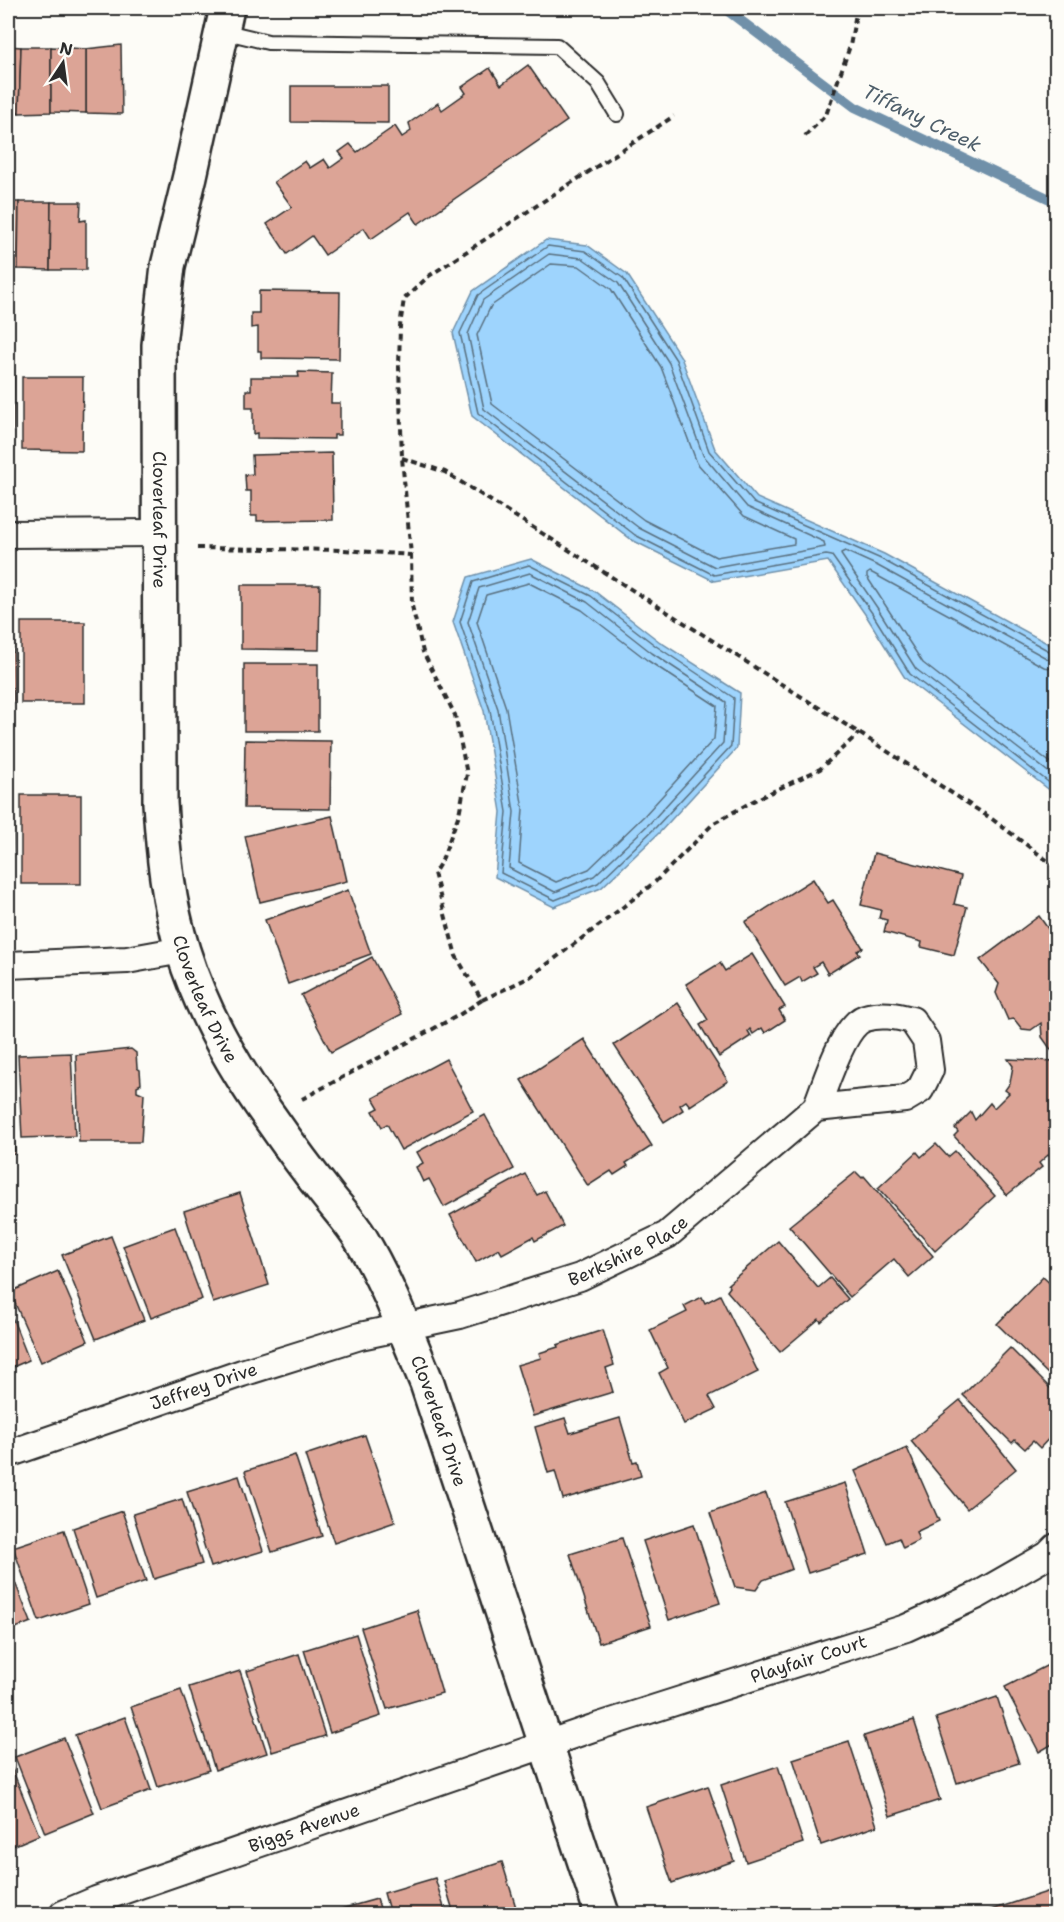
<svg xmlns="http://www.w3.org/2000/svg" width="1064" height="1922" viewBox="0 0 1064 1922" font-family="'Shantell Sans',sans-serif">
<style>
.water{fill:#9ed4fd;stroke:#7090a9;stroke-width:1.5}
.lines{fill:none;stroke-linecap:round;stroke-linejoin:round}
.shore{stroke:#596f7f;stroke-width:1.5}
.stream{stroke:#7090a9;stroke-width:10}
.building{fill:#dca496;stroke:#2b2b2b;stroke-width:1.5}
.lane-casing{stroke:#2b2b2b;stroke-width:18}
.street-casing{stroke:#2b2b2b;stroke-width:30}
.secondary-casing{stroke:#2b2b2b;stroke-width:38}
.path{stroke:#2b2b2b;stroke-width:4;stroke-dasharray:6 4.5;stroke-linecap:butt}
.lane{stroke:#fdfcf7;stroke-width:14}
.street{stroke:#fdfcf7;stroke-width:26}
.secondary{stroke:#fdfcf7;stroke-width:33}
.labels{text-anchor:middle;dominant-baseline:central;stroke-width:4.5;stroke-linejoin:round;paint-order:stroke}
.street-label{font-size:18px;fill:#2b2b2b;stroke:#fdfcf7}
.water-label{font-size:20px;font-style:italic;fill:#4e5e6a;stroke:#fdfcf7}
</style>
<rect width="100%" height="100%" fill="#fdfcf7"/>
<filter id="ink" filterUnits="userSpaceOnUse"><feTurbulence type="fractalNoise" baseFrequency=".0167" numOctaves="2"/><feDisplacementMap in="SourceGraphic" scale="12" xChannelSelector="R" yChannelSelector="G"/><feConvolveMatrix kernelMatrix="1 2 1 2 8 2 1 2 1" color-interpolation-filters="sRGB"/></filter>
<g filter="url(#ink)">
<!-- water -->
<g class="water">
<polygon points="546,240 587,245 627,274 681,357 715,449 757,498 884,554 1056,648 1056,795 905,678 867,617 828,561 714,581 632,540 472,416 453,333 473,291"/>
<polygon points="531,559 594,591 660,642 740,693 737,748 660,832 601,888 554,907 495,877 501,812 484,711 453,622 468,577"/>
</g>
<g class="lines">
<!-- shore -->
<g class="shore">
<polygon points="549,254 582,258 618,283 669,363 703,455 747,507 824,542 825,547 715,567 639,528 484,409 468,334 483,300"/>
<polygon points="551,264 579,266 611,289 661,367 697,463 744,516 794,539 794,544 716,557 644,520 492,404 477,335 491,306"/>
<polygon points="529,565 591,596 656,646 734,698 731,746 656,827 598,883 555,900 501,873 507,812 490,710 460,622 473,582"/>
<polygon points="530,573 587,602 652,653 726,702 723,743 651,822 594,876 555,892 509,868 514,812 498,709 468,622 479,588"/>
<polygon points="529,583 582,610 647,660 717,706 714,739 644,816 589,869 556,882 519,863 523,809 506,708 477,622 486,595"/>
<polyline points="1056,653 1051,652 881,559 754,503 709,451 676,360 623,278 585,251 548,246 478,295 460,333 478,413 635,535 714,575 826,555 832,556 872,613 910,674 1056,788"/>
<polyline points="1056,660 1048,659 878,566 845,551 841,553 842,556 878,609 916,669 1056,778"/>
<polyline points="1056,669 1044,667 874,574 870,572 867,574 867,577 923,663 1056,767"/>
</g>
<!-- stream -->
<polyline class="stream" points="724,8 855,107 1056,202"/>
</g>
<!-- building -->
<g class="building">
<polygon points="121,45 122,114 86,113 86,49"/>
<polygon points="8,46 21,47 19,113 8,112"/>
<polygon points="21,47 51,47 51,112 19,113"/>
<polygon points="51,47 86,49 86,113 51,112"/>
<polygon points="528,65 567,121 418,224 410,212 371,239 364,228 325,255 312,236 287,254 267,224 292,207 274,182 305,161 310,168 324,159 330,168 344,158 339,152 350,144 357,152 395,126 402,137 411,131 409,123 438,103 442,110 466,93 462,87 490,68 501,85"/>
<polygon points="291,86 388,86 388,123 291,122"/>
<polygon points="8,202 19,202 18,269 8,269"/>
<polygon points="19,202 51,202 50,270 18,269"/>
<polygon points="51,202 81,202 80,221 86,220 86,270 50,270"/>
<polygon points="259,291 340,292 339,359 261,358 261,351 258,351 258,327 251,328 251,313 259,313"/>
<polygon points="298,372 332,373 331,403 340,403 340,435 334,435 334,439 257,438 257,433 253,434 253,408 246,408 246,390 251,390 251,377 299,377"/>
<polygon points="8,377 14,377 13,449 8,449"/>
<polygon points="22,377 83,377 82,451 22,450"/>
<polygon points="332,453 333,520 257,521 257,516 251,516 251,491 246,491 245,475 253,474 252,455"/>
<polygon points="241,585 320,585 319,650 241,649"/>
<polygon points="8,622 13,622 14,702 8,702"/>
<rect x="21" y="622" width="64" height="81"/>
<rect x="244" y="664" width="74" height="67"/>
<polygon points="245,740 331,741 330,809 244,808"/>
<rect x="21" y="795" width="60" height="89"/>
<polygon points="8,801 13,801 12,886 8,886"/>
<polygon points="332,816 347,881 260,902 245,836"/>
<polygon points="874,853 961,876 954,904 967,907 954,955 921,947 922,942 884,932 887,920 879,918 881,910 861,905"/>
<polygon points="813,879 828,903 833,900 863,948 857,951 860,954 828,974 821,962 813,967 817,973 802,982 800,977 785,986 745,922"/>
<polygon points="348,890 371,954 288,984 265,920"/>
<polygon points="1039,916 1056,940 1056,1054 1054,1054 1042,1037 1041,1023 1031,1030 1022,1029 1014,1019 1008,1020 996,993 999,984 980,960"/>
<polygon points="752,954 785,1007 779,1010 785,1020 765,1033 762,1028 753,1034 750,1029 748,1031 751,1036 719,1057 700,1025 708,1020 686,984 720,963 725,971"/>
<polygon points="372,957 402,1014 331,1052 301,995"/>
<polygon points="678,1003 728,1081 690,1106 686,1101 680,1105 683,1110 664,1122 614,1045"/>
<polygon points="584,1039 652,1146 626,1163 628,1166 614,1175 611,1171 588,1186 521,1080"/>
<polygon points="131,1049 136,1053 137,1068 140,1070 141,1084 137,1086 137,1091 144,1094 141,1142 79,1142 76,1055"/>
<polygon points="71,1053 75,1136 22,1138 18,1055"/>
<polygon points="446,1059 473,1111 401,1150 387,1124 382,1127 373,1111 379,1108 373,1098"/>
<polygon points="1008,1059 1056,1061 1056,1148 1039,1163 1042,1167 1007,1195 954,1136 958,1132 955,1128 971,1112 975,1120 990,1103 994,1108 1009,1093 1005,1090 1010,1083 1013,1066"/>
<polygon points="8,1061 10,1061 15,1154 8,1155"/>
<polygon points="485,1115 514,1169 444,1207 429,1179 423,1182 416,1167 423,1163 417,1152"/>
<polygon points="936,1144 948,1157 955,1151 995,1196 935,1251 878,1188 917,1152 921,1157"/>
<polygon points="856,1172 862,1178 864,1176 933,1256 909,1277 894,1259 850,1297 789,1226"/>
<polygon points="525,1174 537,1195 545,1191 563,1226 535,1241 533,1237 502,1254 499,1249 476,1262 450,1215"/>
<polygon points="240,1193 269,1285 213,1303 184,1211"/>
<polygon points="175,1227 202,1299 151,1318 123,1246"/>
<polygon points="111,1236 144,1320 96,1339 62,1255"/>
<polygon points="778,1241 818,1288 830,1278 848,1299 821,1322 819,1319 780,1352 727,1291 730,1287 728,1284"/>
<polygon points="58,1271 88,1341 41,1362 10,1292"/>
<polygon points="1043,1277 1056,1289 1056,1382 997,1324"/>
<polygon points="720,1295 758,1372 709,1396 716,1409 684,1424 659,1373 668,1368 650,1330 687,1312 684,1306 702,1297 705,1303"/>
<polygon points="8,1307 29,1360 8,1369"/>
<polygon points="603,1330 614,1365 606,1368 613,1392 533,1416 517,1365 541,1358 539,1353 558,1347 557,1345"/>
<polygon points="1010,1348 1056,1394 1056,1425 1051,1430 1054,1433 1040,1448 1033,1441 1025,1449 1015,1440 1012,1443 963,1395"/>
<polygon points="960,1400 1016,1469 967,1509 911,1441"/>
<polygon points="565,1418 570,1433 620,1418 633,1462 637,1461 641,1476 563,1499 555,1471 548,1473 535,1427"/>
<polygon points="365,1435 395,1522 334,1543 305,1455"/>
<polygon points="907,1448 939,1521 916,1532 919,1540 903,1548 899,1538 887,1543 855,1471"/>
<polygon points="295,1455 322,1536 272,1552 245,1471"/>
<polygon points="239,1476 263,1551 211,1567 187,1492"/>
<polygon points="845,1483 868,1554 808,1573 785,1502"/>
<polygon points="766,1493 792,1569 763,1580 756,1590 735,1587 710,1513"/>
<polygon points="182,1499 202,1564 154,1579 133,1514"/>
<polygon points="122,1511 146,1581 96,1598 73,1528"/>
<polygon points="694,1524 720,1603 669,1620 643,1541"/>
<polygon points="64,1530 89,1604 39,1621 13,1547"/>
<polygon points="622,1538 651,1626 599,1643 570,1554"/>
<polygon points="8,1565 31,1622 8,1631"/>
<polygon points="417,1610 442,1693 387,1709 361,1628"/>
<polygon points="356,1634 381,1716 330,1733 304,1650"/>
<polygon points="299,1654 325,1736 272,1752 247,1671"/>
<polygon points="1056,1661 1056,1742 1039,1752 1005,1687"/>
<polygon points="240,1671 267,1753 215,1770 189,1687"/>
<polygon points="181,1690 209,1770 158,1787 131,1707"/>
<polygon points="997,1697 1019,1763 957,1783 936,1718"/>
<polygon points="125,1717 151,1790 102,1808 75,1735"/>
<polygon points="914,1720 940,1800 890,1816 864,1736"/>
<polygon points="64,1738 94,1813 45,1833 15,1757"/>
<polygon points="849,1741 877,1826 821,1845 793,1759"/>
<polygon points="8,1759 39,1835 8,1848"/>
<polygon points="778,1766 803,1843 746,1862 721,1785"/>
<polygon points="708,1786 734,1861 672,1883 646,1807"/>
<polygon points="502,1862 518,1914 454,1914 444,1881"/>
<polygon points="435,1878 446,1914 390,1914 384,1893"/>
<polygon points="1056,1889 1056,1914 978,1914 1010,1904"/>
<polygon points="377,1899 382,1914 328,1914 327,1913"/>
</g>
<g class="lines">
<defs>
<polyline id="lane" points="222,31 268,42 557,46 598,83 617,114"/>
<g id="street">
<polyline points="8,534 159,533"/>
<polyline points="8,965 127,960 182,950"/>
<path id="s1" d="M8,1454L242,1373L360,1336L460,1315L580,1277L667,1235L816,1108L905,1099L920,1090L930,1070L926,1041L912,1020C896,1016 881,1013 865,1018C842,1026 825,1087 816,1108"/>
<path id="s2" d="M63,1914L96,1900L593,1728L906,1628L978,1595L1048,1555L1056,1547"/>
</g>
<g id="secondary">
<path id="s3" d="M227,8L190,176L168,266L159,345L160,803C163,853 168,903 183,951C202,1011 234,1068 271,1119C289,1145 308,1171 328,1196C339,1210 352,1224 361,1239C388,1284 407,1335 427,1383L602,1914"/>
</g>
</defs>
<!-- lane casing -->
<use href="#lane" class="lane-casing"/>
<!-- street casing -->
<use href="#street" class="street-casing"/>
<!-- secondary casing -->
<use href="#secondary" class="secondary-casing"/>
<!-- path -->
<g class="path">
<polyline points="805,136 826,115 850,46 857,8"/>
<polyline points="402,458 445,472 859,733 992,819 1056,867"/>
<polyline points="197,548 343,550 411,555"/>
<polyline points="482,1000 530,977 605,921 655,882 714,823 755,800 820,769 859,733"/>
<polyline points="302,1099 459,1015 482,1000 456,956 434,873 442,860 459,814 467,774 455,715 423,652 412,606 411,555 402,458 399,367 400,326 404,299 429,276 674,116"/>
</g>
<!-- lane -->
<use href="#lane" class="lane"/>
<!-- street -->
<use href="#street" class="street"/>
<!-- secondary -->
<use href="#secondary" class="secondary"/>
</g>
</g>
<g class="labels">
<!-- street labels -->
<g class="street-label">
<text stroke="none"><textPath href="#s3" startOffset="519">Cloverleaf Drive</textPath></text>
<text stroke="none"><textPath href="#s3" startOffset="1005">Cloverleaf Drive</textPath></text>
<text stroke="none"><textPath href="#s1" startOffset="654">Berkshire Place</textPath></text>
<text stroke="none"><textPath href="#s1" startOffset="207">Jeffrey Drive</textPath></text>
<text stroke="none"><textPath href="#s3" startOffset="1491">Cloverleaf Drive</textPath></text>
<text stroke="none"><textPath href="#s2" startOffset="788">Playfair Court</textPath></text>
<text stroke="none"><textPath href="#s2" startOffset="256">Biggs Avenue</textPath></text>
</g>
<!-- water labels -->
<g class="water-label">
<text transform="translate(922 118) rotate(26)">Tiffany Creek</text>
</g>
</g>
<!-- margin -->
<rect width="1064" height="1922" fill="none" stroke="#fdfcf7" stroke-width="30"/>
<rect x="15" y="15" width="1034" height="1892" fill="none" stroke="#2b2b2b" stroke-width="2" filter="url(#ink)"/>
<!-- north arrow -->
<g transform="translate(63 63) rotate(13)" stroke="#fdfcf7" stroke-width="4.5" paint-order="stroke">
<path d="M0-4.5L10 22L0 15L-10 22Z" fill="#2b2b2b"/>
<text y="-9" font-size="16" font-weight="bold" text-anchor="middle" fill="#2b2b2b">N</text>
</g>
</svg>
